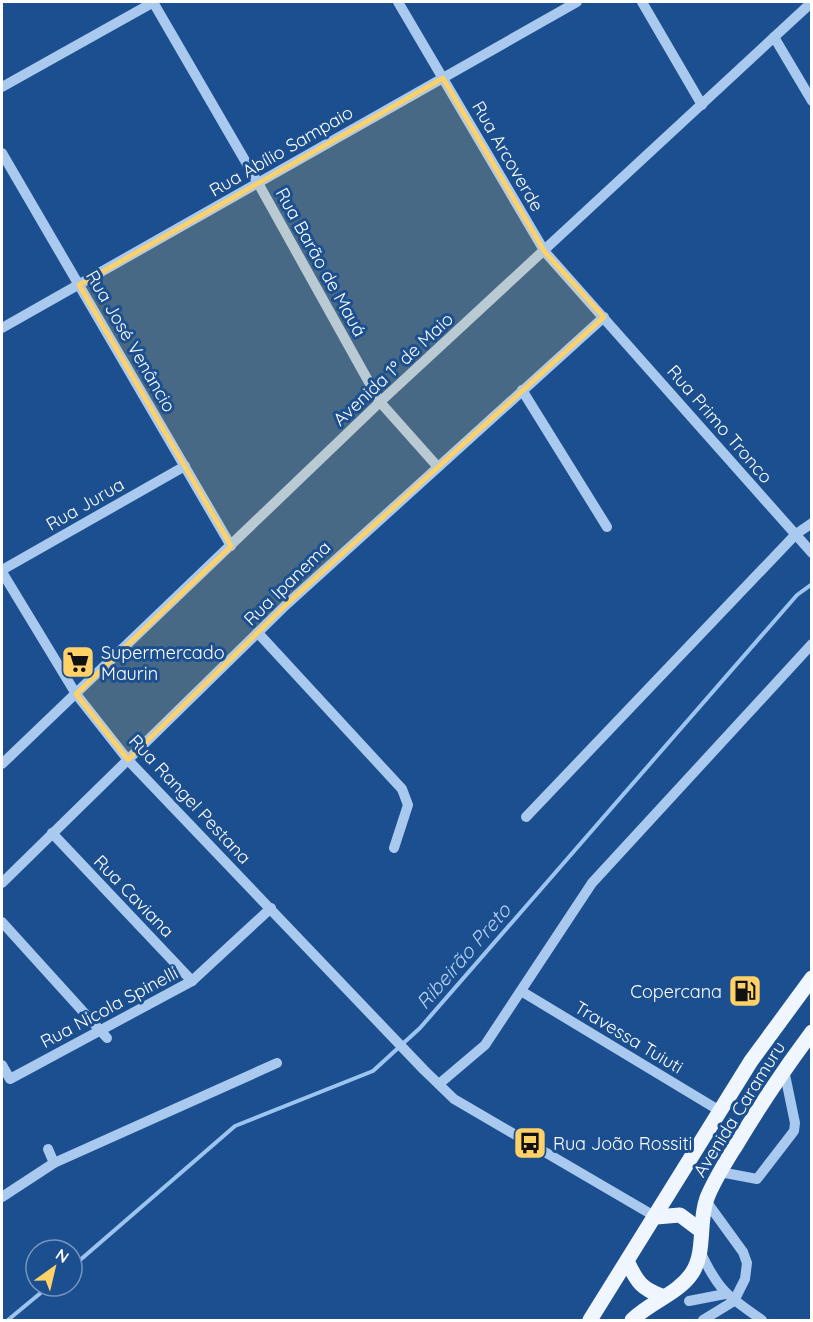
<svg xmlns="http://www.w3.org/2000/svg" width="813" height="1322" viewBox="0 0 813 1322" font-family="Quicksand,sans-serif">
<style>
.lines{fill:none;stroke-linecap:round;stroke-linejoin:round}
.stream{stroke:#9cc4f0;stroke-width:4}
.minor{stroke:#a9c9ee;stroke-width:10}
.major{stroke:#f0f6ff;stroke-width:15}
.marked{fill:#ffd166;fill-opacity:0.2;stroke:#ffd166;stroke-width:4.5;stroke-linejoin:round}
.labels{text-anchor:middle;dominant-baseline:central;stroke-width:6;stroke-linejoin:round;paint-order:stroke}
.street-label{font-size:18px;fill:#fff;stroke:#1b4f8f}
.poi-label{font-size:18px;fill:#fff;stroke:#1b4f8f;text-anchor:start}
.water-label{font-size:20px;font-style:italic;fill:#b5d3f5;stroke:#1b4f8f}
</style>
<rect width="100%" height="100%" fill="#1b4f8f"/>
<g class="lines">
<!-- stream -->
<g class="stream">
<polyline points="72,1267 235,1126 373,1071 420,1028 797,595 812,584"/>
<polyline points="8,1320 49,1286"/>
</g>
<!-- minor -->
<g class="minor">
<polyline points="153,2 258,183 380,402 437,466"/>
<polyline points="398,2 545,252 812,553"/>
<polyline points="642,2 702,105"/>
<polyline points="774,37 812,101"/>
<polyline points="2,87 154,2"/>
<polyline points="2,153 231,546"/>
<polyline points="2,328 577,2"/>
<polyline points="522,390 607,527"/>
<polyline points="2,570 185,466"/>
<polyline points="2,572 76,694 128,760 424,1070 454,1099 656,1217"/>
<polyline points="258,633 402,789 408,805 394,848"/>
<polyline points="2,764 380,402 812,2"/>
<polyline points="526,817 796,534 812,523"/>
<polyline points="52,833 192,981"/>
<polyline points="2,883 287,604 604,317"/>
<polyline points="2,922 107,1038"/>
<polyline points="521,991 720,1111"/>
<polyline points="2,1065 10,1079 192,981 271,908"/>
<polyline points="439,1084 485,1045 592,883 812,644"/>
<polyline points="48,1149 54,1163"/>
<polyline points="720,1172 757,1179 794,1131 795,1123 784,1070"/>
<polyline points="2,1197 54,1163 277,1063"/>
<path d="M700,1251C718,1290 727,1296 762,1320"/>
<polyline points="689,1301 725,1294"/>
<polyline points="703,1320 734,1301 745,1279 747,1263 743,1252 706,1201"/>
</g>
<!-- major -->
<g class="major">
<polyline points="656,1217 680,1215 700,1230"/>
<path d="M628,1263C637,1282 642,1289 662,1296"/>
<polyline points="590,1320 751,1061 812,978"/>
<path d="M632,1320C650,1302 678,1294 692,1273C706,1252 698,1222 707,1198C715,1178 727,1160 738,1142C761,1104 785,1068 812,1032"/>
</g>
</g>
<!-- marked area -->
<path class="marked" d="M443,78L545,252L604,317L287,604L128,760L76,694L231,546L79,285Z"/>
<!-- icons -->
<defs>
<symbol id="supermarket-square" viewBox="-11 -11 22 22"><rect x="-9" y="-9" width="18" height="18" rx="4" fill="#ffd166" stroke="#1b4f8f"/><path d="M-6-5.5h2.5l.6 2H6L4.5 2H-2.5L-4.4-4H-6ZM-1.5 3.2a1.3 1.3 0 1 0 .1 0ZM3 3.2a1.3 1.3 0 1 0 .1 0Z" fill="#111"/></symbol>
<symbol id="fuel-square" viewBox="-11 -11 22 22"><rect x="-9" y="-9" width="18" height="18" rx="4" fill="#ffd166" stroke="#1b4f8f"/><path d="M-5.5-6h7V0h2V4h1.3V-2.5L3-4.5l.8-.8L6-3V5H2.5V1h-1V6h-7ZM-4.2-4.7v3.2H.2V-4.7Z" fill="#111"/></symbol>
<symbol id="bus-square" viewBox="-11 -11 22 22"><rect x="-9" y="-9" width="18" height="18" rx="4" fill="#ffd166" stroke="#1b4f8f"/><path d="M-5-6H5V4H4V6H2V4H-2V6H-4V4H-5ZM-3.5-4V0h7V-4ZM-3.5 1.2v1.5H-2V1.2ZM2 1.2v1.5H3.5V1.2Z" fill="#111"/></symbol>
</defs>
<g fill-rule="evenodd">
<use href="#supermarket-square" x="59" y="643" width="38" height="38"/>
<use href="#fuel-square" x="726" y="972" width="38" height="38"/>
<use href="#bus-square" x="511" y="1124" width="38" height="38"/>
</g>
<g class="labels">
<!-- street labels -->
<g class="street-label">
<text transform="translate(281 151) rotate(-30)">Rua Abílio Sampaio</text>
<text transform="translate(508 156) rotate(60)">Rua Arcoverde</text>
<text transform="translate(321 262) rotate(61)">Rua Barão de Mauá</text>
<text transform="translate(131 341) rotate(60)">Rua José Venâncio</text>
<text transform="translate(393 369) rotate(-43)">Avenida 1º de Maio</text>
<text transform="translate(720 424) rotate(49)">Rua Primo Tronco</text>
<text transform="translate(85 504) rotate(-30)">Rua Jurua</text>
<text transform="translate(287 583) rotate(-44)">Rua Ipanema</text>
<text transform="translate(190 799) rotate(47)">Rua Rangel Pestana</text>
<text transform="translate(134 896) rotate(46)">Rua Caviana</text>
<text transform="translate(109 1007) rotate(-28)">Rua Nicola Spinelli</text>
<text transform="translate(629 1037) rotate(31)">Travessa Tuiuti</text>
<text transform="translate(739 1109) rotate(-58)">Avenida Caramuru</text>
</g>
<!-- poi labels -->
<g class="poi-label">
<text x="101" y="652">Supermercado<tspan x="101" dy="21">Maurin</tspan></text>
<text x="722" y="991" text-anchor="end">Copercana</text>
<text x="553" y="1143">Rua João Rossiti</text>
</g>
<!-- water labels -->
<g class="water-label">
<text transform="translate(463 956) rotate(-49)">Ribeirão Preto</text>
</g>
</g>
<!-- border -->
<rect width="813" height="1322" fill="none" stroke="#ffffff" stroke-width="6"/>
<!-- north arrow -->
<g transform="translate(54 1268) rotate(34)"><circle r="28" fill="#1b4f8f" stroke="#7695bc" stroke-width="1.5"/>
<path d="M0-4.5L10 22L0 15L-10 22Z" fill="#ffd166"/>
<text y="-9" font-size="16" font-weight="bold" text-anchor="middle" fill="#ffffff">N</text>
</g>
</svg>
